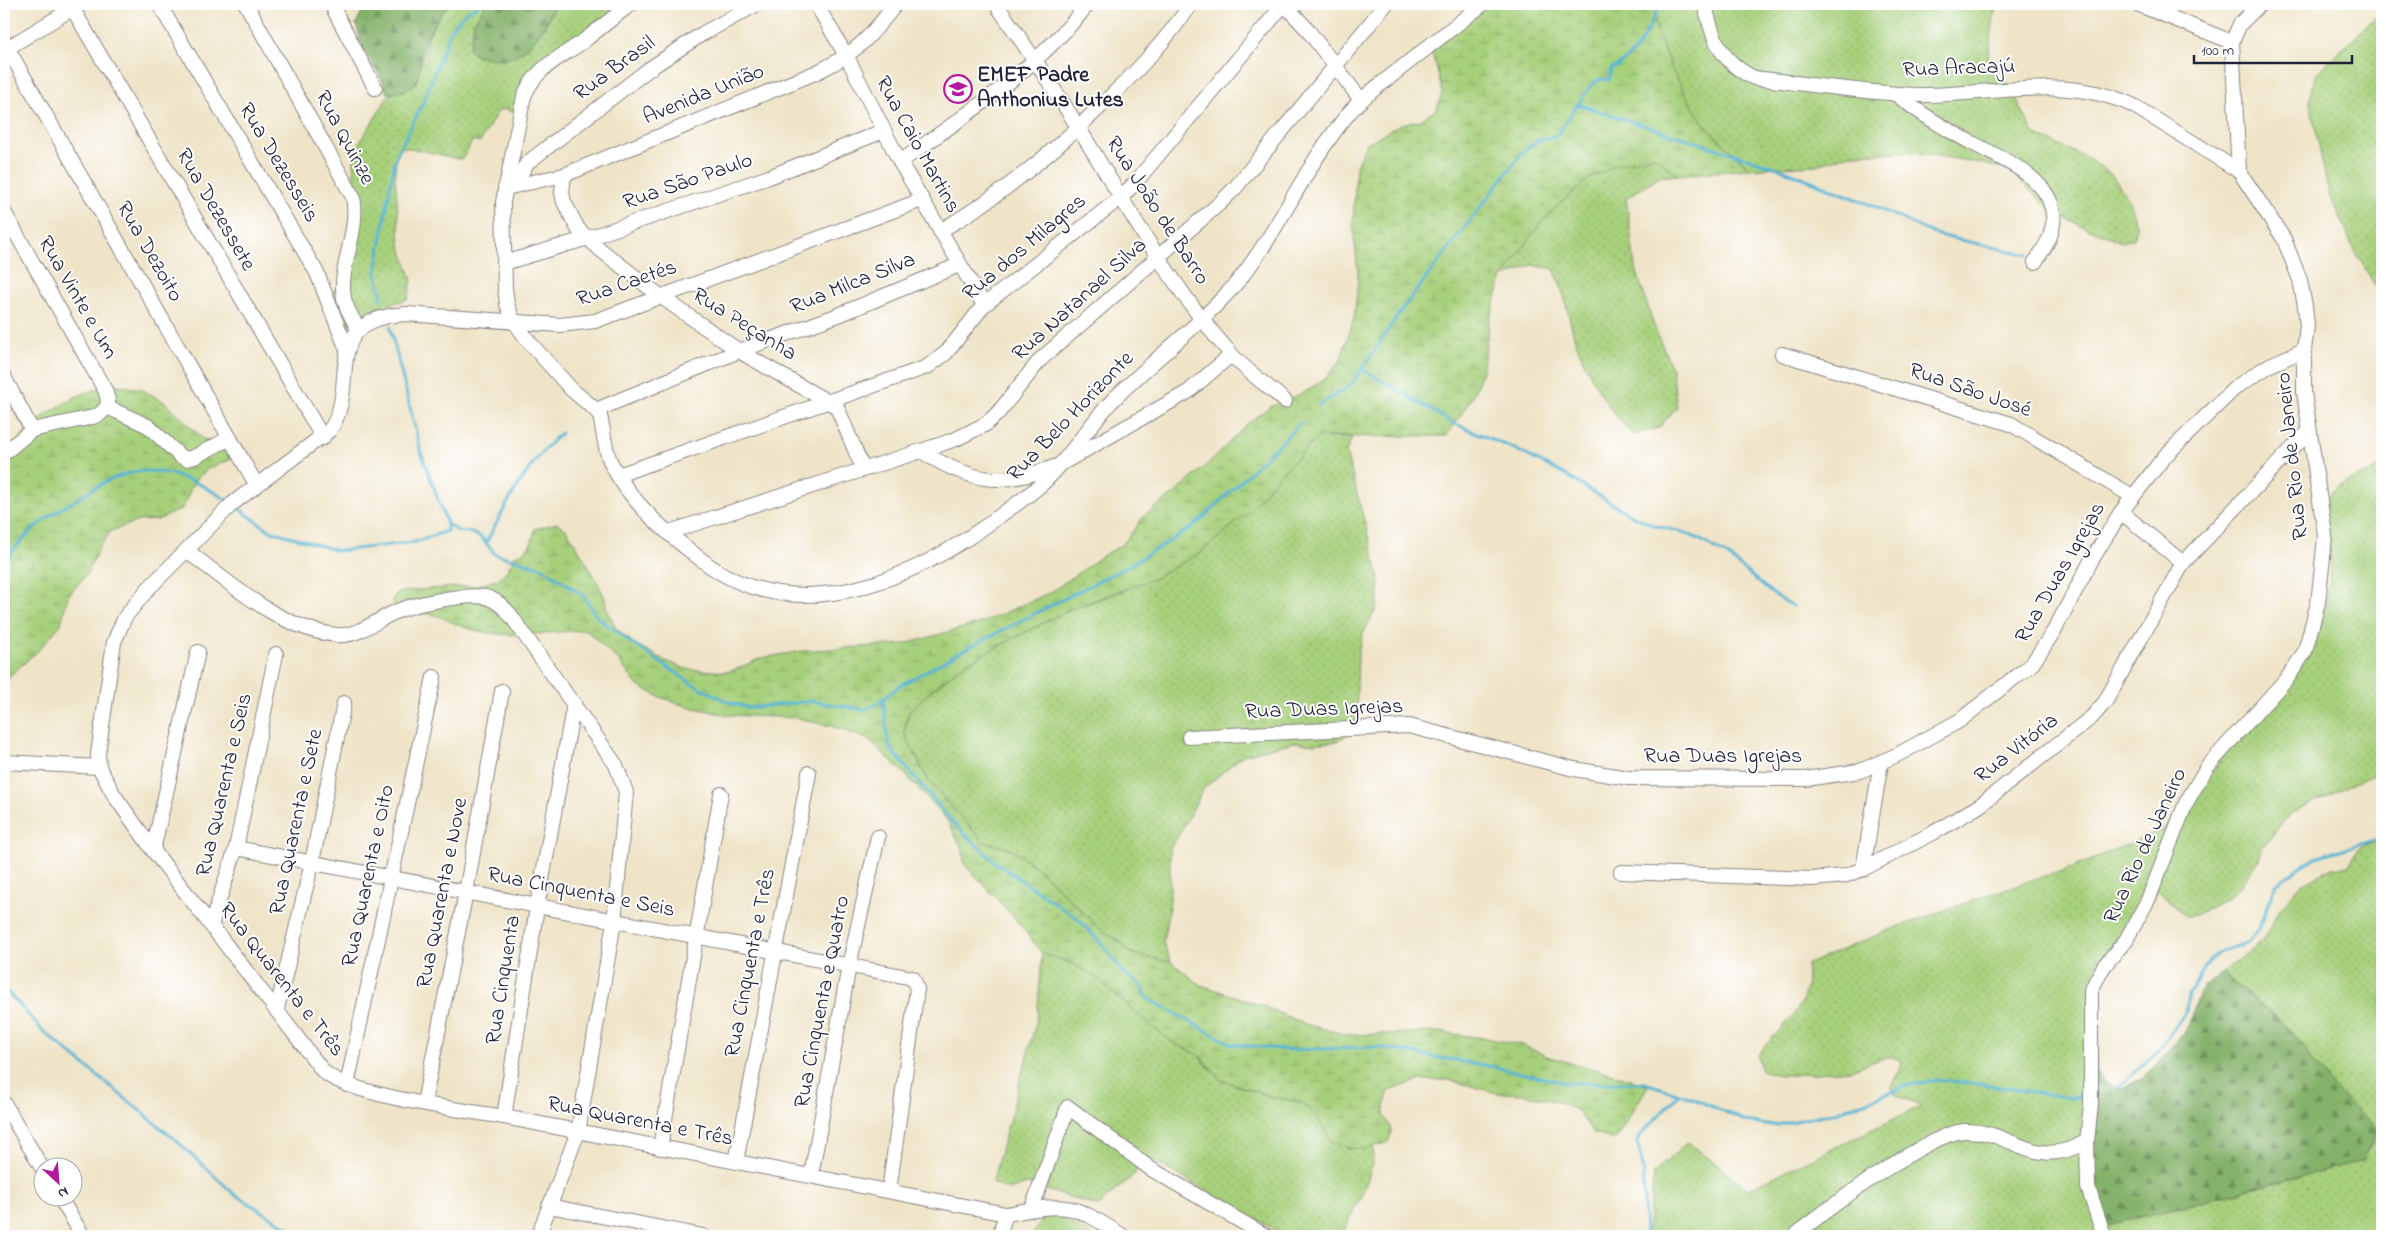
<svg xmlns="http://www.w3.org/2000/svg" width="2386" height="1240" viewBox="0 0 2386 1240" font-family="'Indie Flower',sans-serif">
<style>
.grass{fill:url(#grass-dots);stroke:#64795b}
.forest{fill:url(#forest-firs);stroke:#546a53}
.wetland{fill:url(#wetland-marsh);stroke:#64795b}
.garden{fill:#a7d07b;stroke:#64795b}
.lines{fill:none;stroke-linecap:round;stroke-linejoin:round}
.stream{stroke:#57b5d5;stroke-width:3}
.minor-casing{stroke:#888382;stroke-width:16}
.minor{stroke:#fff;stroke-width:14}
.labels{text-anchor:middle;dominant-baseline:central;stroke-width:4;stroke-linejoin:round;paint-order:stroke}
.street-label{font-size:22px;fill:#22223b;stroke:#fff}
.poi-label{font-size:22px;font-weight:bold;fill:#22223b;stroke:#fff;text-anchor:start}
</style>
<defs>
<pattern id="grass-dots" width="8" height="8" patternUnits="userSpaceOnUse" patternTransform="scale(1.25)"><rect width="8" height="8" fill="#a7d07b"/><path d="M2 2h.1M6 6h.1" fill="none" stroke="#8fb26b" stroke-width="1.8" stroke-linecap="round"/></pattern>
<pattern id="forest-firs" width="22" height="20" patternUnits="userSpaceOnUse" patternTransform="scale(1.25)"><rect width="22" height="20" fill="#85b26b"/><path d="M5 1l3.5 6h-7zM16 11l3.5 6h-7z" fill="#6c9059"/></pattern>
<pattern id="wetland-marsh" width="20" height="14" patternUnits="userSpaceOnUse" patternTransform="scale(1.25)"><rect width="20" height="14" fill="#a7d07b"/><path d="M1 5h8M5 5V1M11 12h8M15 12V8" fill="none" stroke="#8fb26b"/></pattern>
</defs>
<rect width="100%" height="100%" fill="#fff"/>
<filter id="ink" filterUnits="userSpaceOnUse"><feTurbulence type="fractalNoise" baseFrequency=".02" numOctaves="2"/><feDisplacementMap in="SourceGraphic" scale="10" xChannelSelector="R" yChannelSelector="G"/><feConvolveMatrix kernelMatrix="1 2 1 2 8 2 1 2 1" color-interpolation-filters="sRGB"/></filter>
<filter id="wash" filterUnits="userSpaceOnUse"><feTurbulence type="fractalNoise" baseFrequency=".0096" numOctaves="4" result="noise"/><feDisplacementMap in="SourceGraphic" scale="20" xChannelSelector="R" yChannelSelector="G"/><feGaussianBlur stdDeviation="1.12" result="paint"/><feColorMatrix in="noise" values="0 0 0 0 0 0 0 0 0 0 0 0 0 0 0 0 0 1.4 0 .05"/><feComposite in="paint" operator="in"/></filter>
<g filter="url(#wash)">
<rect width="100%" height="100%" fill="#efe4c8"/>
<!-- grass -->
<g class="grass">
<path d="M450,4H486L474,22L524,50C538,36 550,24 554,4H625L575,41L517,107L511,112L505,109L498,111L480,142L473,140L463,158L459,159C446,157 410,146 401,148L397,153L395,172L400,244L412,280L408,299C397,303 383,305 374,310C363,317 353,329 339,325L332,301L333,291L347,285L352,275L358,245L360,214L354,183V160L356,148L389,95L416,83C422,53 428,26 450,4Z"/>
<path d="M1657,4H1996L1987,65L1997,78L2009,84L2034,134L2092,160L2112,175L2128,198L2137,227L2134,239L2121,242L2056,215L2009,170L1980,163L1915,152L1851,154L1816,165L1749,169C1738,156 1725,146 1713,134C1691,111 1662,54 1655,23C1654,17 1656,10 1657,4Z"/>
<polygon points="2382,11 2382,287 2374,284 2351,244 2344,224 2329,195 2310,102 2312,87 2317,73"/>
<path d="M1655,156L1678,175L1658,177L1626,198L1635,266L1654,326L1672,369L1677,407L1659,428L1633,435C1608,410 1587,374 1575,340C1568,316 1565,292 1554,269L1532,265L1502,278C1530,233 1566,183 1617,164C1629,159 1643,158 1655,156Z"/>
<polygon points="1319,437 1352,438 1346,452 1376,565 1380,585 1377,607 1363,634 1358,654 1356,728 1338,741 1313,744 1294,742 1243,755 1204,788 1178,837 1170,847 1170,902 1163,942 1171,962 1144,957 1128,952 1122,943 1099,928 1039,869 1013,850 983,841 929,782 904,733 909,711 935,687 968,662 1070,609 1126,590 1249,512 1277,477"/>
<path d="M2382,465V774L2367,777L2289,814L2263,847L2259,859L2240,886L2228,898L2196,915L2185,916L2158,890L2093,989L2104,1226L2362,1161L2378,1130L2334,1089L2289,1028L2222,973L2262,942L2281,907L2301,884L2332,868L2348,866L2358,850L2365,845L2382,841V1236H1647L1654,1173L1688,1142L1748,1189L1921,1106C1911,1099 1894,1099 1891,1086L1901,1067L1900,1061L1894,1057H1886L1851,1070L1793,1075H1778L1761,1070L1758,1055C1780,1024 1813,1010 1806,965L1889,930L2028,881L2075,867L2163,829L2181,816L2198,787L2309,656C2322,625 2331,591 2330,557C2330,537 2326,518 2327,498C2338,480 2366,478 2382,465Z"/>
<path d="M1042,953L1071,963L1094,975L1155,1029L1174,1043L1199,1055L1207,1066L1232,1084L1273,1097L1301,1102L1318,1119L1331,1141L1349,1148L1366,1149L1374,1146C1372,1185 1355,1203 1342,1236H1286L1143,1155L1135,1174L1098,1206L1027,1184L1009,1190L992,1183L1037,1019Z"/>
</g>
<!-- forest -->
<g class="forest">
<path d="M368,4H450C437,17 426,35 421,53C420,62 420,76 415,84C411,90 394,94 387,93L382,80L363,49L356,24L364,7Z"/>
<path d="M486,4H554C550,23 527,56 506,59C496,60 484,57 474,55L469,50L474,22Z"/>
<path d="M2222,973L2289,1028L2334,1089L2378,1130L2362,1161L2104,1226C2088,1174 2091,1120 2091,1066L2106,1083L2121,1088L2144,1078L2187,1029L2202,987Z"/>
</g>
<!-- wetland -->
<g class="wetland">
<path d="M1489,4H1657C1656,10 1654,17 1655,23C1662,54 1691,111 1713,134C1725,146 1738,156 1749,169L1678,175L1655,156L1617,164L1589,179L1560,203L1539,225L1502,278L1490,318L1482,373L1471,399L1447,436L1319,437L1277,477L1249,512L1201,552L1155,578L1070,609L968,662L935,687L909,711L904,733L929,782L983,841L1013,850L1039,869L1099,928L1122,943L1128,952L1144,957L1171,962L1201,985L1261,1005L1304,1024L1348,1035L1439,1032L1484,1038L1523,1045L1546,1056L1624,1077L1648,1086L1615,1140L1593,1133L1578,1111L1556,1101L1522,1094L1497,1093L1449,1080H1421L1391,1090L1387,1095L1384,1114C1389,1125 1395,1130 1388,1142L1366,1149L1349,1148L1331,1141L1318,1119L1301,1102L1273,1097L1222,1080L1199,1055L1174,1043L1155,1029L1094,976L1071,963L1042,953L1012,915L964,864L963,850L947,820L907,776L869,740L842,729L797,718L726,715L682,705L660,697L638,686L617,659L586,630C545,632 504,641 464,627C454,624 445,618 435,615C419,610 399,620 392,601L396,594C425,585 475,591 498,579C505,575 511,565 513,557C529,550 532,546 535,529L557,523L567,530L595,577L604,596L607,609L616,628L632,642L666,661L686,669L727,672L739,668L761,658L802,651L905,644L984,622L1051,592L1104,555L1123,544L1145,515L1174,494L1212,460L1248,423L1270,407L1305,392L1326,378L1340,361L1354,318L1357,292L1358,272L1353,225L1356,165L1367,143L1401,124L1421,120L1437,109L1442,93L1439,76L1431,50Z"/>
<polygon points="110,384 141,389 166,403 203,439 228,447 230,460 209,468 194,481 183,508 158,520 138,521 111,531 100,546 86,575 68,596 61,624 40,649 4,681 4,453 45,415 77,396"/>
</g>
<!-- garden -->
<polygon class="garden" points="1048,1210 1093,1236 1032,1236"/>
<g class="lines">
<!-- stream -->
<g class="stream">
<polyline points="1577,104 1784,170 1876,207 1934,234 2028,255"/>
<polyline points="382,299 376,271 395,159 423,103 451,29 465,13 480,4"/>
<polyline points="1362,369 1453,423 1515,449 1567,476 1629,514 1653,525 1682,532 1699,539 1729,557 1773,594 1793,606"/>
<path d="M1319,405L1347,388L1354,381L1400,312L1522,153L1537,141L1557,135L1591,85L1600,79L1609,80L1611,69C1638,56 1648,30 1660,4"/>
<polyline points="235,506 269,530 338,551 415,542 447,531 447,524 421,452 390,327"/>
<polyline points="447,524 458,531 469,532 481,537 495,554 543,568 584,596 597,617 630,642 691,683 728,702 749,708 812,701 865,710 878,703 899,686 964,650 1128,566 1185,532 1201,520 1302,422"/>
<path d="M486,543C506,504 528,462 561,433"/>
<path d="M4,562C28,530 41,520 76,500C91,490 106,480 123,475C159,463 199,481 228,501"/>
<polyline points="883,699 888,740 890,748 954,824 996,863 1077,918 1103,945 1122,972 1141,985 1147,998 1231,1044 1290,1050 1376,1047 1495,1067 1566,1083 1645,1083 1692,1098 1746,1121 1765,1125 1777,1125 1841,1111 1909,1085 1938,1080 1988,1085 2071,1098 2080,1096"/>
<polyline points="4,988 43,1031 177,1141 234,1194 302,1236"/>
<polyline points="2119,1086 2159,1050 2186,1011 2189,994 2210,959 2220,952 2249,942 2258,929 2276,884 2315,857 2382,838"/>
<path d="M1645,1236L1643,1167L1637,1141C1640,1132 1671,1105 1679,1094"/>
</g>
</g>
</g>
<g filter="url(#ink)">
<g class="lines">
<defs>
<g id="minor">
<polyline points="70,4 323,438"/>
<polyline points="159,4 317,273 347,350"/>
<path d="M246,4L353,197C360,232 338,267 344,298C346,310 354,320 359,330"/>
<polyline points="331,4 375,88"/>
<path d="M631,4C615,16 600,28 585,40C559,59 538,65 524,96L503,202L505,288L507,304L513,320L530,343L572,390L596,410L600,416C604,432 604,448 611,463C630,503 669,535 703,561C799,634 921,576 1005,512C1018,503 1032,493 1044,482C1070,458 1089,424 1115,398C1155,358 1202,324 1239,280C1281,228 1306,163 1350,112C1363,96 1380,85 1396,72C1425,49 1454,27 1483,4"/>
<polyline points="816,4 847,57 900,162 984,305"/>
<path d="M996,4C1024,44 1052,85 1078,127C1126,204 1170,286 1231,354C1246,371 1267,385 1285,401"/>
<polyline points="1284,4 1307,29 1361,100"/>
<path d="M1705,4C1712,39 1721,62 1754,78C1809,84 1865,93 1920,95C1992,96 2066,73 2134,106L2239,171"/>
<polyline points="2137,4 2232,42"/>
<polyline points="4,42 256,484"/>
<polyline points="4,50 80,4"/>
<path d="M1896,94C1921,115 1947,130 1976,145C2010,163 2068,186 2050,236C2047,245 2040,254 2035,262"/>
<path d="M900,162C966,115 1038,68 1088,4"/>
<polyline points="564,175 562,193 564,202 578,229 602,251 660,296 739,351 837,407 863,469"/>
<polyline points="514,186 527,163 649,69 702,34 757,4"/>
<path d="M505,188L564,175L815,73C857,53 868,39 896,4"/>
<path d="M922,200L595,321L560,325L406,314C317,319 361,385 330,430L232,504L148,589L125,617L114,642L98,754L99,767L114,795L153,850L323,1071C349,1096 464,1110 504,1117L1006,1214C1066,1203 1070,1202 1123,1236"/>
<polyline points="4,212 105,390 108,400 107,407"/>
<path d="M940,231C1001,196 1054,152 1104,103C1136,72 1166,41 1191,4"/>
<polyline points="504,263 588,238 769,177 883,131"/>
<polyline points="1782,354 2011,424 2132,496"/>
<polyline points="4,377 32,430"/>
<polyline points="107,407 148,426 180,456 187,459 194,457 230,438"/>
<polyline points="596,410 739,351 836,316 959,265"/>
<path d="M921,451C972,483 1001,487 1057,466L1188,392L1231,355"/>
<polyline points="4,453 32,430 93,417 100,414 107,407"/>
<polyline points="618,475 927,367 946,353 984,305 1120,198 1134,184 1284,4"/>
<polyline points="2121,512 2183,563"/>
<polyline points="669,532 921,451 956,439 986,424 998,413 1040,360 1220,203 1235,188 1386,4"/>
<path d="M187,551C232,584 279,629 337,635C356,637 376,621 393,613C412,604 469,592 489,598C499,602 506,609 512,617L616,765L626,792L614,922L578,1132L538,1236"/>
<polyline points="1189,737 1409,726 1574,769 1628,778 1805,779 1860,771 1899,754 1959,721 2032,664 2054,631 2091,561 2121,512 2165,456 2236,387 2270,365 2304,350"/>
<polyline points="4,762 99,767"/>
<polyline points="236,848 913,978 917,989 889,1191"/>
<polyline points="153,850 198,652"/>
<polyline points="1863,869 1881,763"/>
<polyline points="1621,872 1812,879 1844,876 1863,869 1933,833 1979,806 2092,717 2105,702 2183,563 2309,431"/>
<polyline points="211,925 236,848 276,654"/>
<polyline points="277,1009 312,862 344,703"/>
<polyline points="347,1085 434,677"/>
<polyline points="4,1103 42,1168"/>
<polyline points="424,1103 466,892 502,691"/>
<polyline points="504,1117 537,907 574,703"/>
<polyline points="660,1148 721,794"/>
<polyline points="736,1162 809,773"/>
<polyline points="811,1176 849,966 878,837"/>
<polyline points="60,1198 83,1236"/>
<polyline points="549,1206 703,1236"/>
<polyline points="1032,1208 1068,1107 1151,1169 1266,1236"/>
<polyline points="999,1236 1006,1214"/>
<path d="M1795,1236C1822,1211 1930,1133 1964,1131C2012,1129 2034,1173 2087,1141"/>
<polyline points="2104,1236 2088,1187 2087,1141 2091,1104 2091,990 2104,966 2126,940 2148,900 2186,803 2207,767 2289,676 2305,651 2318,603 2323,557 2325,535 2304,392 2304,350 2307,326 2305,306 2300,280 2284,239 2239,171 2232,42 2240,24 2260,4"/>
</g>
</defs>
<!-- minor casing -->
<use href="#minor" class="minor-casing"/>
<!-- minor -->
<use href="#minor" class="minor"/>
</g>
</g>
<!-- icons -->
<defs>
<symbol id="school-ring" viewBox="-11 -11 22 22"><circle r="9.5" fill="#fff" stroke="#b5179e" stroke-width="1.5"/><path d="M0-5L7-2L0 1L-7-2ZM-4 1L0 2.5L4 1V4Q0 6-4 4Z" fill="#b5179e"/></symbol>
</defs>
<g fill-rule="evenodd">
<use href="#school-ring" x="942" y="73" width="32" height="32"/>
</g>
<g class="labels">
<!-- street labels -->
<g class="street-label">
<text transform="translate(615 69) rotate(-36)">Rua Brasil</text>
<text transform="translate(1959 69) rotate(-2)">Rua Aracajú</text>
<text transform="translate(704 95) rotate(-22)">Avenida União</text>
<text transform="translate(344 138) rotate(62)">Rua Quinze</text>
<text transform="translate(917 145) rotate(61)">Rua Caio Martins</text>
<text transform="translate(278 163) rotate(59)">Rua Dezesseis</text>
<text transform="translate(688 182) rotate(-19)">Rua São Paulo</text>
<text transform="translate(215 210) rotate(60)">Rua Dezessete</text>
<text transform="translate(1157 211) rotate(57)">Rua João de Barro</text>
<text transform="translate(1025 248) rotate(-40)">Rua dos Milagres</text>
<text transform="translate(149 252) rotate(60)">Rua Dezoito</text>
<text transform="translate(627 284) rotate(-19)">Rua Caetés</text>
<text transform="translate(853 284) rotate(-22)">Rua Milca Silva</text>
<text transform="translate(77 298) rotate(60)">Rua Vinte e Um</text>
<text transform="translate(1080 300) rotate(-42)">Rua Natanael Silva</text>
<text transform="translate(744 325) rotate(32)">Rua Peçanha</text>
<text transform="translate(1970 391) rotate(19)">Rua São José</text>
<text transform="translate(1071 417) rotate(-46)">Rua Belo Horizonte</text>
<text transform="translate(2293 456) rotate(-96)">Rua Rio de Janeiro</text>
<text transform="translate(2061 573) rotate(-60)">Rua Duas Igrejas</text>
<text transform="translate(1324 710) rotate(-2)">Rua Duas Igrejas</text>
<text transform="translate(2017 749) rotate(-38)">Rua Vitória</text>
<text x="1723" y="757">Rua Duas Igrejas</text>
<text transform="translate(225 785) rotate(-77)">Rua Quarenta e Seis</text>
<text transform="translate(297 822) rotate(-78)">Rua Quarenta e Sete</text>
<text transform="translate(2146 846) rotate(-65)">Rua Rio de Janeiro</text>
<text transform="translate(369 876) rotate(-78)">Rua Quarenta e Oito</text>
<text transform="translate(443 893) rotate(-79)">Rua Quarenta e Nove</text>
<text transform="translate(581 893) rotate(11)">Rua Cinquenta e Seis</text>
<text transform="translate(751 963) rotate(-79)">Rua Cinquenta e Três</text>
<text transform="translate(281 980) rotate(52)">Rua Quarenta e Três</text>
<text transform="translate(504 980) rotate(-81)">Rua Cinquenta</text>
<text transform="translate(823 1002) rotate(-79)">Rua Cinquenta e Quatro</text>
<text transform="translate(640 1122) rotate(11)">Rua Quarenta e Três</text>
</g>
<!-- poi labels -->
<g class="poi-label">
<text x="977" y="76">EMEF Padre<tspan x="977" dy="25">Anthonius Lutes</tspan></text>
</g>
</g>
<!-- margin -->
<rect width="2386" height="1240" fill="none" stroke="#fff" stroke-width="20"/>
<!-- north arrow -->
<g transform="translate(58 1182) rotate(154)"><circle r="24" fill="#ffffff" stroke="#a7a7b1"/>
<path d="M0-4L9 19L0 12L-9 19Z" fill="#b5179e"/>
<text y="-8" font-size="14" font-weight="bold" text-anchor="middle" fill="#22223b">N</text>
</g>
<!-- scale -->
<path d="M2194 55v8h158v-8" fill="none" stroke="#22223b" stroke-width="2.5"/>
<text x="2201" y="55" font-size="15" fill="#22223b" stroke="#ffffff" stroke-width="4" paint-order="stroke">100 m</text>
</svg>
